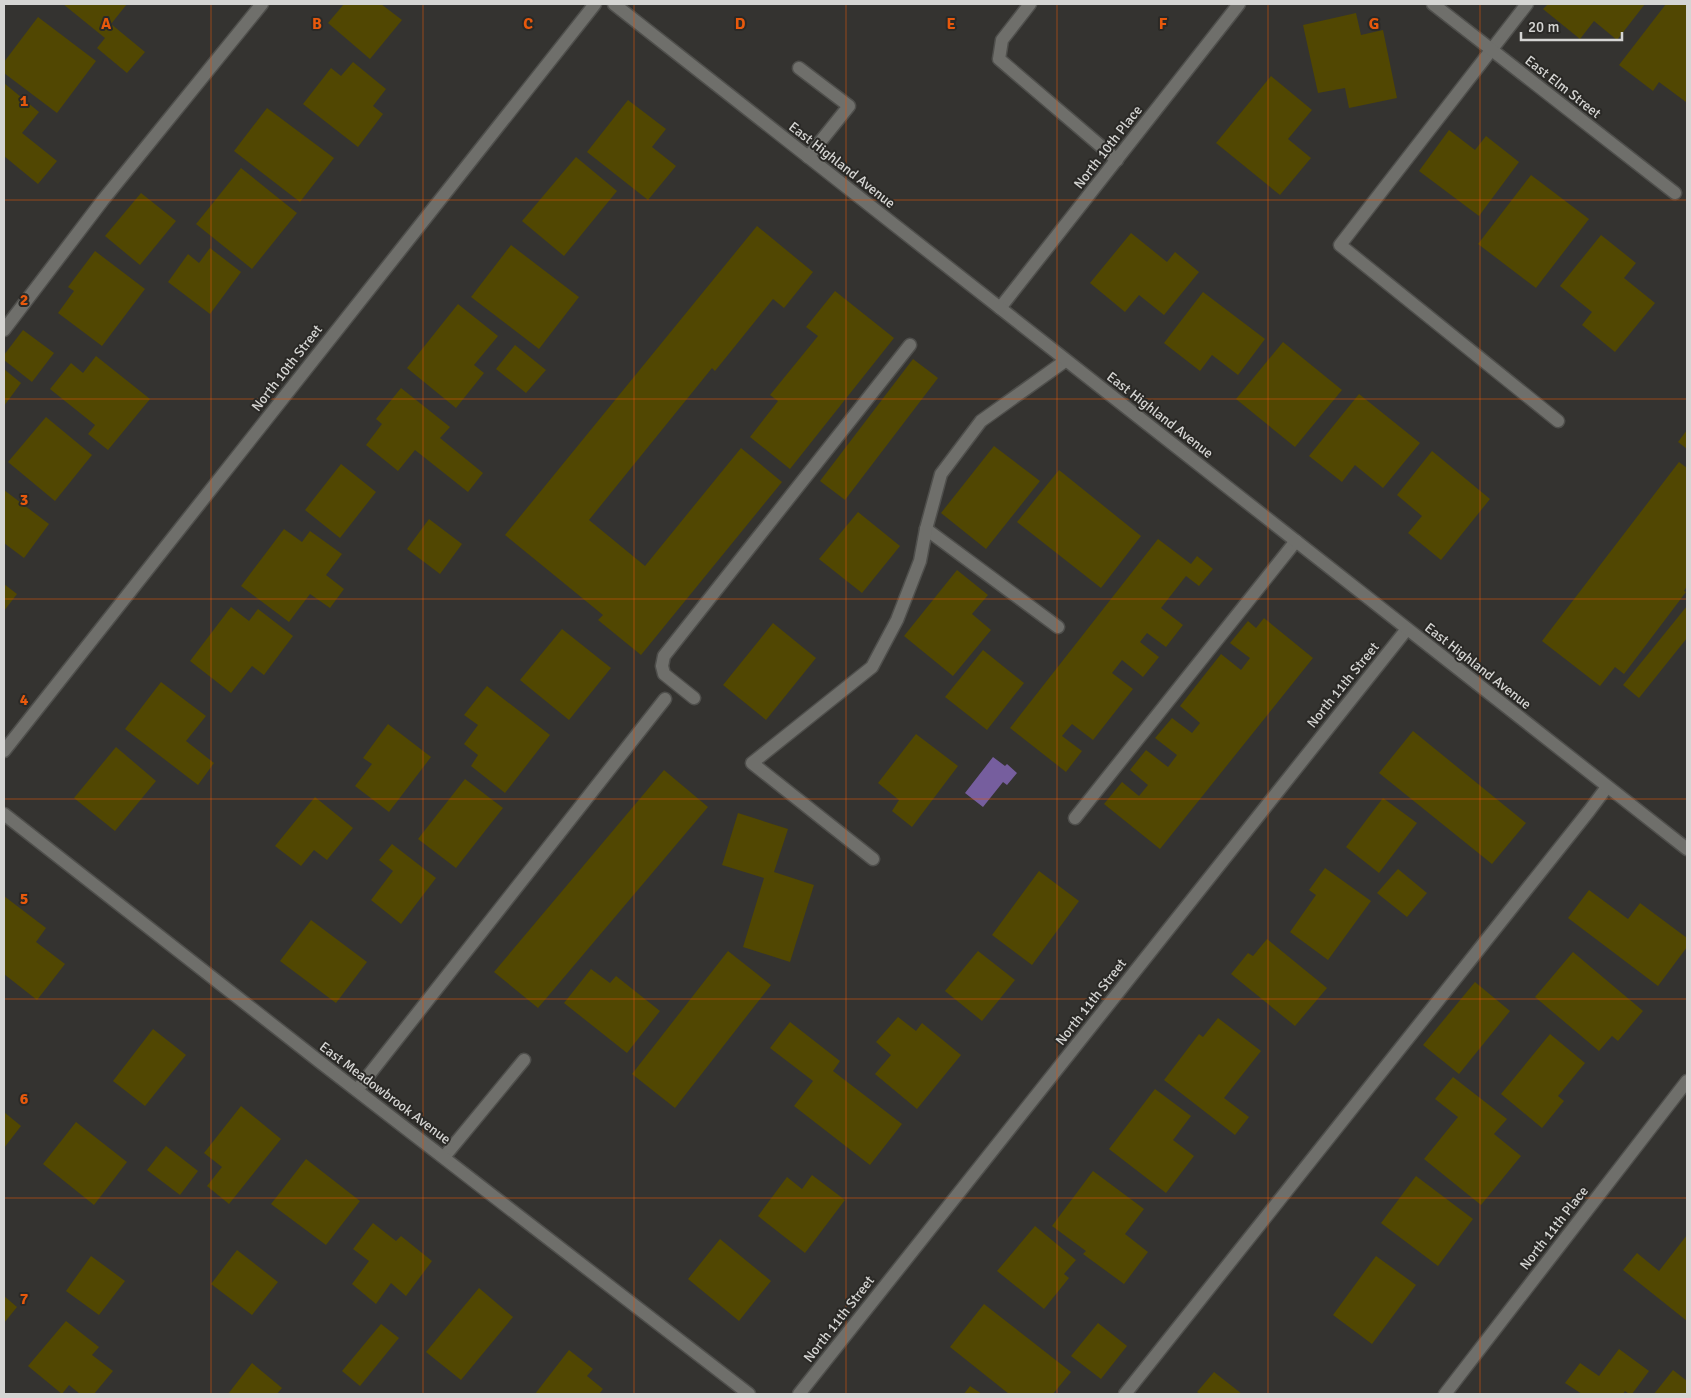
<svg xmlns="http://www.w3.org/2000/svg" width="1691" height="1398" viewBox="0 0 1691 1398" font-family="Signika,sans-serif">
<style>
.water{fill:#765e9e}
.building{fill:#514702}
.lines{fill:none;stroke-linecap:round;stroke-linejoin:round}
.lane-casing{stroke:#4f4f4c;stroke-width:15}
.street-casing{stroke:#4f4f4c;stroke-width:15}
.secondary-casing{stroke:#4f4f4c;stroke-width:15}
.lane{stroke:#6f6f6b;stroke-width:12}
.street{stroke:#6f6f6b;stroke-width:12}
.secondary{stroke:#6f6f6b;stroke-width:12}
.grid{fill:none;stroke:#e8590c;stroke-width:1;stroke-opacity:0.55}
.labels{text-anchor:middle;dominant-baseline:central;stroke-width:4;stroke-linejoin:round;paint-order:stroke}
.street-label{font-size:14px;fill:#d5d5d3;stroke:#2a2926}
.grid-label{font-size:16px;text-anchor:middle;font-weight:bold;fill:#e8590c;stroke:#2a2926;stroke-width:4;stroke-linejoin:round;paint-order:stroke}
</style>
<rect width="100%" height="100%" fill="#343330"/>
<!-- water -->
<polygon class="water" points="993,757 1005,766 1007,764 1017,773 1007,785 1003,782 983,807 965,793"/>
<!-- building -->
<g class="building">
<polygon points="63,4 127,4 111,24 145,52 127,73 97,48 105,38"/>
<polygon points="344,4 381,4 402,20 370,59 328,23"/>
<polygon points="1548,4 1645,4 1617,40 1594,21 1580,39 1543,9"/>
<polygon points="1666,4 1687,4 1687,100 1686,102 1659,82 1653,91 1619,65"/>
<polygon points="1356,13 1361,35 1383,30 1397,98 1349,108 1345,88 1318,93 1303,25"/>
<polygon points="38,17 96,61 57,113 4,73 4,62"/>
<polygon points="353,62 386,89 373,106 383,114 358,147 303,104 331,68 341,76"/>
<polygon points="1271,76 1312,110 1288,139 1311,158 1280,195 1216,143"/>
<polygon points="4,83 39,112 22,133 57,161 38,184 4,156"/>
<polygon points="628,100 666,129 652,147 676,166 648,200 587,152"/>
<polygon points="267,108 334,158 300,202 234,151"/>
<polygon points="1449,130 1475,150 1486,136 1519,162 1479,216 1419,171"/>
<polygon points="576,157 617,191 564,256 522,221"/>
<polygon points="241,168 297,213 252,269 196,224"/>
<polygon points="1531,175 1589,219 1536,288 1478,244"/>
<polygon points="141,193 176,221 140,265 105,236"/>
<polygon points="757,226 813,272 784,308 773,299 715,371 712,368 589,520 645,566 741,448 782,482 641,655 598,620 603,615 505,535"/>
<polygon points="1131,233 1167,262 1175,252 1199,272 1164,315 1139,295 1125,312 1090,283"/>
<polygon points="1601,235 1636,263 1624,278 1655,303 1615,352 1582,325 1592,312 1560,286"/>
<polygon points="511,245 579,297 539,349 471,297"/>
<polygon points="210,248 241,272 210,314 168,282 188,254 199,263"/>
<polygon points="95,251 145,289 102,346 58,313 74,291 68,287"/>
<polygon points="835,291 894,338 790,469 750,437 778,401 770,395 818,336 806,327"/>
<polygon points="1203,292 1265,339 1238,375 1212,355 1200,371 1164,343"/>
<polygon points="458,304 498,336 474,365 484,373 456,408 407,368"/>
<polygon points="23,330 54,353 32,382 4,360 4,355"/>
<polygon points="1283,342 1342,390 1295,447 1236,399"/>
<polygon points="515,345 546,370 526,393 496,369"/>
<polygon points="96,356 150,399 108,450 88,434 95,425 50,389 71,363 83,373"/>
<polygon points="913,359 938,378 845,500 820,481"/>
<polygon points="4,369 21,383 4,406"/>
<polygon points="401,388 450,427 440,438 483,473 468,492 415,450 398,471 366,445 382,424 376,419"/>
<polygon points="1359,394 1420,443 1383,488 1355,465 1342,482 1309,456"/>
<polygon points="46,417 92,455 55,501 8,462"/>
<polygon points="1687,430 1687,449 1678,442"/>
<polygon points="994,446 1040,481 986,549 941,513"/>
<polygon points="1432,451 1490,499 1441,560 1408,533 1422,516 1397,495"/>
<polygon points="1679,462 1687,468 1687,586 1684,591 1686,592 1624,674 1615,667 1600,686 1542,641"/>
<polygon points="341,464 376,492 340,538 305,510"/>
<polygon points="1059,470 1141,536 1101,588 1017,522"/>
<polygon points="4,490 49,524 24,558 4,543"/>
<polygon points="858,512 900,546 862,593 819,559"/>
<polygon points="429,519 462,544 440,574 407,549"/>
<polygon points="284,529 302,542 310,531 342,554 326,575 344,589 330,608 310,594 289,622 241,586"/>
<polygon points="1158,539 1191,564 1197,556 1213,569 1199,586 1186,576 1161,608 1183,625 1166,647 1147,633 1140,642 1159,657 1143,677 1122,660 1112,673 1133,689 1093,740 1072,724 1062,736 1082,751 1066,772 1010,728"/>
<polygon points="957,570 988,595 972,614 991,630 953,676 904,636"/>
<polygon points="4,584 17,594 4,611"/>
<polygon points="1687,606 1687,638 1639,698 1623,685"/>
<polygon points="231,607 249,621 258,609 293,636 264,675 252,666 231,693 190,661"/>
<polygon points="1264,618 1313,658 1160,849 1104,804 1122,782 1139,796 1148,785 1130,770 1146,750 1168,767 1177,755 1155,738 1172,718 1192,733 1200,723 1180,706 1221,654 1241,670 1250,658 1230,643 1248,621 1256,628"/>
<polygon points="773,623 816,658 766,720 723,685"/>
<polygon points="562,629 611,668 569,720 520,680"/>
<polygon points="983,650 1024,683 987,730 945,697"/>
<polygon points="161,682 206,716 186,741 214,763 198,785 125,729"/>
<polygon points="487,686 550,735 505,793 471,766 478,755 464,744 478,725 464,715"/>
<polygon points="388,724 431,757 389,812 355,786 372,764 363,758"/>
<polygon points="1413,731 1526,823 1492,864 1379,773"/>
<polygon points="916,734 958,766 912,827 892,811 899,800 878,783"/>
<polygon points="116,747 156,781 115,831 74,798"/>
<polygon points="664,770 708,807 538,1008 494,972"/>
<polygon points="465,779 503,808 456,868 418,839"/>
<polygon points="315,797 353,828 327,860 314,850 301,866 275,846"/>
<polygon points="1383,798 1417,823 1379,873 1346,847"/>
<polygon points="738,813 788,829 774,872 814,885 790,962 743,947 764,878 722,865"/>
<polygon points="392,844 436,878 401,924 371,900 393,871 379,860"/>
<polygon points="1325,868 1371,901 1328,960 1290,932 1316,895 1309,890"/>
<polygon points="1398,869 1427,893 1407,917 1377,893"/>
<polygon points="1039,871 1079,901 1032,965 992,935"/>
<polygon points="1589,890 1628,919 1640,903 1687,938 1687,947 1658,986 1568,918"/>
<polygon points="4,896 46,928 36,942 65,964 37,1000 4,974"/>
<polygon points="311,920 367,962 336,1003 280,961"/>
<polygon points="1267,939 1327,988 1295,1026 1231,974 1248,953 1253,956"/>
<polygon points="728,951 771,985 675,1108 632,1074"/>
<polygon points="978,951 1015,980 982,1021 945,991"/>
<polygon points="1573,952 1643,1011 1618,1041 1612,1036 1599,1051 1535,997"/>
<polygon points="591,969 610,983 616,976 660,1011 627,1053 564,1003"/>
<polygon points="1475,982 1510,1011 1459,1074 1423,1045"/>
<polygon points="898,1017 916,1031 922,1023 961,1055 917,1109 875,1074 891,1055 876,1042"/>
<polygon points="1218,1018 1261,1051 1224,1098 1249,1117 1235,1135 1164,1080 1199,1034 1203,1037"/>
<polygon points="790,1022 840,1061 833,1071 902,1124 870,1165 794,1106 813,1081 770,1048"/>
<polygon points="153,1029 186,1055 145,1106 113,1081"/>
<polygon points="1550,1034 1585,1063 1558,1096 1564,1101 1542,1128 1501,1094"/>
<polygon points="1453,1077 1507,1119 1494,1134 1521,1156 1481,1205 1424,1159 1458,1117 1435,1099"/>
<polygon points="1155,1089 1191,1116 1173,1140 1194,1156 1166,1193 1109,1149"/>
<polygon points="241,1106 281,1139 229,1204 207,1186 222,1167 204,1153"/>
<polygon points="4,1112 21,1126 4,1148"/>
<polygon points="76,1122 127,1162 94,1205 43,1164"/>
<polygon points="166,1146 198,1171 180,1195 147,1170"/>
<polygon points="306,1159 360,1201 326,1245 271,1204"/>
<polygon points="1093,1171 1144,1209 1125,1234 1148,1252 1124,1284 1083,1254 1086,1251 1052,1226"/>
<polygon points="812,1175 845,1200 805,1253 758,1216 787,1177 802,1189"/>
<polygon points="1416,1176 1473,1219 1438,1266 1381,1223"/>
<polygon points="373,1223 396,1241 401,1236 432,1261 406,1296 391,1283 376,1304 352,1284 369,1261 353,1249"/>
<polygon points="1035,1226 1076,1260 1064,1274 1069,1278 1044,1309 997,1271"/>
<polygon points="1687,1235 1687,1321 1623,1270 1637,1253 1659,1271"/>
<polygon points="720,1239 771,1281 739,1321 688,1279"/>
<polygon points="237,1250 278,1282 252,1315 211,1284"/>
<polygon points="91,1256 125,1281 99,1315 66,1291"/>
<polygon points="1376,1256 1416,1285 1372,1344 1333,1315"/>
<polygon points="479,1288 513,1317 461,1380 426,1352"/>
<polygon points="4,1296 17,1307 4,1323"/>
<polygon points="984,1304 1071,1372 1053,1394 1009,1394 950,1347"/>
<polygon points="66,1321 99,1347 92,1355 113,1371 94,1394 80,1394 69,1385 62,1394 28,1366"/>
<polygon points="1098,1323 1127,1346 1101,1379 1071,1356"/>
<polygon points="381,1324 399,1338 360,1386 342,1371"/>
<polygon points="1619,1349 1649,1371 1632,1394 1629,1394 1625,1391 1623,1394 1582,1394 1565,1383 1580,1363 1599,1376"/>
<polygon points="569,1350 593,1369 587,1376 603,1389 599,1394 535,1394"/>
<polygon points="252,1363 282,1388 277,1394 228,1394"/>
<polygon points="1673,1370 1687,1381 1687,1394 1654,1394"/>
<polygon points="1214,1372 1242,1394 1200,1394 1197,1392"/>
<polygon points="970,1386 982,1394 964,1394"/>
</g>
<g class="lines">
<defs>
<g id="lane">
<polyline points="1030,4 1002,40 999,59 1117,160"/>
<polyline points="1527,4 1340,245 1558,421"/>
<polyline points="799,68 849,106 808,157"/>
<polyline points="4,330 103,200 262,4"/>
<polyline points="926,529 1058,627"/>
<polyline points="694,698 664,674 662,666 664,656 910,345"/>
<polyline points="1075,818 1296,541"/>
<polyline points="873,859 752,763 872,667 897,620 920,561 926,529 941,474 981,421 1065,361"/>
<polyline points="357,1090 665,699"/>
<polyline points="444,1157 524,1060"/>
<polyline points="1125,1394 1589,811 1607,787"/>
</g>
<g id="street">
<polyline points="1433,4 1675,193"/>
<polyline points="1000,308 1239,4"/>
<polyline points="4,751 595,4"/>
<polyline points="4,814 320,1062 749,1394"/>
<polyline points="799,1394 1407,629"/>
<polyline points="1445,1394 1687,1081"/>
</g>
<polyline id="secondary" points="614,4 1687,849"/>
</defs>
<!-- lane casing -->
<use href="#lane" class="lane-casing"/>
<!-- street casing -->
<use href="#street" class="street-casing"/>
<!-- secondary casing -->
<use href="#secondary" class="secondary-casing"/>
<!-- lane -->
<use href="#lane" class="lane"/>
<!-- street -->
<use href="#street" class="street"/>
<!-- secondary -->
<use href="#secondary" class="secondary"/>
</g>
<!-- grid -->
<path class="grid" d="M211,4V1394M423,4V1394M634,4V1394M846,4V1394M1057,4V1394M1268,4V1394M1480,4V1394M4,200H1687M4,399H1687M4,599H1687M4,799H1687M4,999H1687M4,1198H1687"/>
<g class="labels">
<!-- street labels -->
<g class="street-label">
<text transform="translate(1563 87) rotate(38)">East Elm Street</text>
<text transform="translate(1108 147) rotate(-52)">North 10th Place</text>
<text transform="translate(842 165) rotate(38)">East Highland Avenue</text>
<text transform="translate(287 368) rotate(-52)">North 10th Street</text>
<text transform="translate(1160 415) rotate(38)">East Highland Avenue</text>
<text transform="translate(1478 666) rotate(38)">East Highland Avenue</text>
<text transform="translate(1343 685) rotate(-51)">North 11th Street</text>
<text transform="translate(1091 1002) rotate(-52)">North 11th Street</text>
<text transform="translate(385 1093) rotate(37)">East Meadowbrook Avenue</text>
<text transform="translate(1554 1228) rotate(-52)">North 11th Place</text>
<text transform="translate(839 1319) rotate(-52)">North 11th Street</text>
</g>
</g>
<g class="grid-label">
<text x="106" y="29">A</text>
<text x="317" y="29">B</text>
<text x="528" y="29">C</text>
<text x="740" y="29">D</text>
<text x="951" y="29">E</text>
<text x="1163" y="29">F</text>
<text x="1374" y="29">G</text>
<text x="24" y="106">1</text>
<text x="24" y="305">2</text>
<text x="24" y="505">3</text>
<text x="24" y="705">4</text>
<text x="24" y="904">5</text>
<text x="24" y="1104">6</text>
<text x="24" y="1304">7</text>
</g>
<!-- border -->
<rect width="1691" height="1398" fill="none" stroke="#d5d5d3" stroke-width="10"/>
<!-- scale -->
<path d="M1521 32v8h101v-8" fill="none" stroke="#d5d5d3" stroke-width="2.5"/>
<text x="1528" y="32" font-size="15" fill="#d5d5d3" stroke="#2a2926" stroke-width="4" paint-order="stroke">20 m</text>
</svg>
